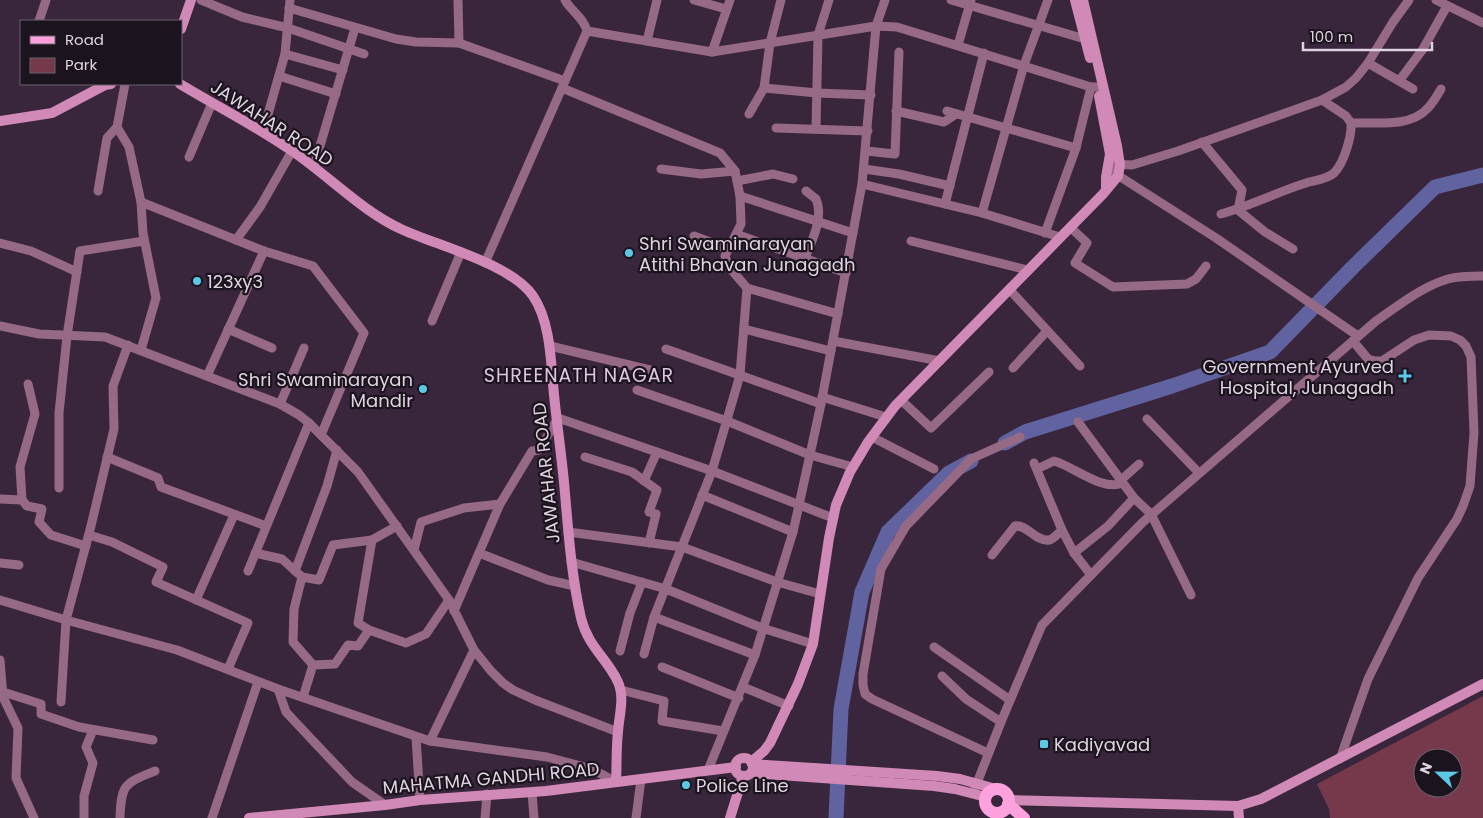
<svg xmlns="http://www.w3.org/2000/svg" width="1483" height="818" viewBox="0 0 1483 818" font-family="Poppins,sans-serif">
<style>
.green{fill:#76384b;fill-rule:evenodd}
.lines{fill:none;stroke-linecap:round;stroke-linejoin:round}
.river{stroke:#6063a0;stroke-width:15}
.street{stroke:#966985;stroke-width:9}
.secondary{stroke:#d189b7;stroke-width:10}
.primary{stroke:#fea1dd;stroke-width:12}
.poi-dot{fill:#5bc8e6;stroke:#1b131d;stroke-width:2}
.labels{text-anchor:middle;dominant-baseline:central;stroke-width:4.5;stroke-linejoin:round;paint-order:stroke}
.street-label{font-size:18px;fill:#dfd3e1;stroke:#1b131d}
.poi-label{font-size:18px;fill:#dfd3e1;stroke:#1b131d;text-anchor:start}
.neighbourhood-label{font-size:19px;letter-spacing:1px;fill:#dec6e2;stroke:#1b131d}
</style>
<rect width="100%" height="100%" fill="#39263c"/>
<!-- green -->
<path class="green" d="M1483,696V818H1330L1329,809L1317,784ZM1423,758H1453V788H1423Z"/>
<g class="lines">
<!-- river -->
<g class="river">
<polyline points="1005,443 1025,432 1172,386 1270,352 1353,267 1435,187 1483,175"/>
<polyline points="836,818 841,709 862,592 888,532 949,473 971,461"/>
</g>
<!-- street -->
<g class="street">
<polyline points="201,0 242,17 288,28 364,54"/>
<polyline points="458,0 459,43"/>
<polyline points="694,0 726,9"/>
<polyline points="951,0 1085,39"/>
<polyline points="1436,0 1483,23"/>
<polyline points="289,8 396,39 416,42 459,43 565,81"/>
<polyline points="39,21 46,0"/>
<polyline points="587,31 712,52 876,26 897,27 1091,87 1103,87"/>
<polyline points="647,41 657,0"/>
<polyline points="958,45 971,0"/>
<polyline points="712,52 730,0"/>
<polyline points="285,54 343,70"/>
<polyline points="1368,63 1413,89"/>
<polyline points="279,76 336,94"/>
<polyline points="1399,81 1423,49 1447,6"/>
<polyline points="125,84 117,127 129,147 141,202 143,233 156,298 141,350"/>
<polyline points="562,88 720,153 735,171 740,196 741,224 725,256 729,267 747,288 740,375 712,471 654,617 644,654"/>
<polyline points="764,88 817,93 871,95"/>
<polyline points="896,111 944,122 956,114"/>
<polyline points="947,111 1076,148"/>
<polyline points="749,114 764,88 770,43 781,0"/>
<path d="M1351,123C1376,122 1409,128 1427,109C1433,103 1437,96 1441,89"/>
<polyline points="776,128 868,131"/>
<polyline points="816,129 818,35 829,0"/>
<polyline points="263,132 285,54 290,0"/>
<polyline points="1202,142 1242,190 1238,210 1265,232 1293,249"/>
<polyline points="866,151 895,154 899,52"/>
<polyline points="189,157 212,103"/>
<polyline points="1113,164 1132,165 1178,151 1322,100 1346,87 1356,78 1368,63 1393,22 1409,0"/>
<polyline points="314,166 355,28"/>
<polyline points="661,169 701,174 735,171"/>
<polyline points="864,169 899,174 950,186"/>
<polyline points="1108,169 1216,238 1358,336"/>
<polyline points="737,181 773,174 793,179"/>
<polyline points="862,184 982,213 1060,237"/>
<polyline points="98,191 107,138 117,127"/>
<polyline points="740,196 853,233"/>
<polyline points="141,202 264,251 313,266 364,333 321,435"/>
<polyline points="945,204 984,53"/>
<polyline points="982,213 1024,65 1048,0"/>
<path d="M1221,214C1251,206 1279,191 1309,182C1317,180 1327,179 1334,173C1344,163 1352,136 1351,123L1346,116L1322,100"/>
<polyline points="1070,227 1087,243 1075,263 1113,287 1187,284 1196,279 1206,266"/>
<polyline points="1045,233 1076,148 1091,87"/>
<polyline points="736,234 846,273"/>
<polyline points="694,236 729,249"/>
<polyline points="236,240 260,207 292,151"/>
<polyline points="911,241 1028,270"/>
<polyline points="0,243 31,251 77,272"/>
<path d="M805,258C812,241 824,217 816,199L806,191"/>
<path d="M485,263L587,31C584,18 571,11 565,0"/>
<polyline points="747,288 838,314"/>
<polyline points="1009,289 1080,366"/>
<polyline points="432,321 461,252"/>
<polyline points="0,326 39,334 105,337 280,404 299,415 309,423 358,472 449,600 474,650 491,671 503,683 513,690 535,700 618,732"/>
<polyline points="228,329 272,348"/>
<polyline points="744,329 831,351"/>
<polyline points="833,341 940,361"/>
<polyline points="550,346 650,370"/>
<polyline points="666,349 821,404"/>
<polyline points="1013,368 1047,331"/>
<polyline points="207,376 264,251"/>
<polyline points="637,390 727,421 810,455 853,467"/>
<polyline points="822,397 886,417"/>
<polyline points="901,400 931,428 989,372"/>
<polyline points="280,404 304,348"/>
<polyline points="1147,419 1199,473"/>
<polyline points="1078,422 1134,498 1151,514 1191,595"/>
<polyline points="872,437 934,469"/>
<polyline points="107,457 158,478 161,487 266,526"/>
<polyline points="585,457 632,472 657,490 649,512 656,514 649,543"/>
<polyline points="1034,463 1062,530 1074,553 1091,575"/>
<path d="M1037,469L1054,461C1073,466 1103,492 1122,483"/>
<polyline points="1121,480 1139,464"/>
<polyline points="644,481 657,452"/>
<polyline points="59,488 59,413 67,336 80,251 144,241"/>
<polyline points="702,495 793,532"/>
<polyline points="0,499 22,500 27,506 42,509 39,522 51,535 86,546"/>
<polyline points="22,500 20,467 35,414 28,384"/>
<polyline points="568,532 682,547 777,582 820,594"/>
<polyline points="89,535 112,542 163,567 156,582 248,623 228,669"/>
<polyline points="414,550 421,522 464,508 500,504"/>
<polyline points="255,553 282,559 302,577 294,609 293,642 313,665"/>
<polyline points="479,553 548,580 575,586"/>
<polyline points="1074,553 1108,526 1134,498"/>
<path d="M992,555L1015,526C1027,524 1036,542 1049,540C1054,539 1058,533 1062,530"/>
<polyline points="571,562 666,589 762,628 813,644"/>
<polyline points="0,563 19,565"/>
<polyline points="248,571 309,423"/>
<polyline points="295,571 327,486 337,450"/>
<polyline points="302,577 319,580 333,545 372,540"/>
<polyline points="0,600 66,620 177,650 278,689 430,741 547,757 592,769 616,782"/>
<polyline points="196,600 234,515"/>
<polyline points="454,611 500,504 532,451 539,450 558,418 712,471 833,518"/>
<polyline points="654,617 755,655"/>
<polyline points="369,630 358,623 372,540 397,526"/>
<polyline points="934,647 1010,700"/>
<polyline points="620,651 630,613 642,582"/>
<polyline points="0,660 3,697 18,728 16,778 34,818"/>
<polyline points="662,667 739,698"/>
<polyline points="942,676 966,699 1001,722"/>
<polyline points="743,687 789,706"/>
<polyline points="278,689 286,712 316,744 352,782 385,805"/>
<polyline points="621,690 664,701 662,721 723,731"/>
<polyline points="3,692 41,704 41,714 79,727 153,740"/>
<polyline points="303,697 313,665 335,664 348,645 358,646 369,630 406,643 426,634 449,600"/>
<polyline points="61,702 66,620 91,526 114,429 113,386 128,345"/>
<polyline points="416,737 420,800"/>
<polyline points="430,741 474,650"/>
<polyline points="988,753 872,699 865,694 863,685 863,674 881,569 906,526 971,459 1020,437"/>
<polyline points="1340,759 1368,679 1418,578 1457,519 1463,506 1470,486 1474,433 1471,357 1466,346 1460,340 1451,336 1429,335 1414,340 1382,361 1375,361 1368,359 1353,341"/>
<polyline points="708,770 755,655 793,532 799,505 821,404 862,184 876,26 885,0"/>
<polyline points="532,792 534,818"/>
<path d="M973,793L1001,722L1042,625L1143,522L1376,321C1398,306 1421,287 1448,279C1459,276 1471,276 1483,276"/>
<polyline points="84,818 84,796 93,763 86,747 93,730"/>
<path d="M120,818C121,784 125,783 155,771"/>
<polyline points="212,818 258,682"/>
<polyline points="485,818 487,794"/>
<polyline points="636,818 641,779"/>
</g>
<!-- secondary -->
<g class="secondary">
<polyline points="1075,0 1090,58"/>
<polyline points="181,29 191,0"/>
<path d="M180,84C218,107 258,127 295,153C331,178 363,212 403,230C439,246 511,264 533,296C551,322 551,365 554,395C557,424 561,452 564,482C568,527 571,574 581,618C588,647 607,658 618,682C625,698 619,715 618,732C616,748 617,765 616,782"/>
<polyline points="1099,96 1110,154 1106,177 1106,189"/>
<polyline points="0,121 52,113 105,85 111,84"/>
<circle cx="744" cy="767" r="9"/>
<polyline points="751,762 764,751 770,743 798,684 813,644 829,538 836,505 850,472 868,442 895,406 1103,194 1118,176 1120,165 1117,146 1083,0"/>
<polyline points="752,764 937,776 960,779 996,789"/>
<polyline points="751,773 934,786 955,789 986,797"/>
<polyline points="1009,800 1238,806 1261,799 1483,684"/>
<polyline points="1238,806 1239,818"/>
<polyline points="249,818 385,805 420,800 546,791 736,767"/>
<polyline points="730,818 743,776"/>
</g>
<!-- primary -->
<g class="primary">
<circle cx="997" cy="801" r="12"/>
<polyline points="1008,804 1024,818"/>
</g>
</g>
<!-- markers -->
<g class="poi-dot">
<circle cx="629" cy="253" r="5"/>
<circle cx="197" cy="281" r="5"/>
<path d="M1402.5 368.5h5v5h5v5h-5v5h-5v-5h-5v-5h5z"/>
<circle cx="423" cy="389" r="5"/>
<rect x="1039" y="739" width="10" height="10" rx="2.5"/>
<circle cx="686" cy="785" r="5"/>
</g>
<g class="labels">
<!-- street labels -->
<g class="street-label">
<text transform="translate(272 123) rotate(33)">JAWAHAR ROAD</text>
<text transform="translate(546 473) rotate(-96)">JAWAHAR ROAD</text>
<text transform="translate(491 778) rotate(-5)">MAHATMA GANDHI ROAD</text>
</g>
<!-- poi labels -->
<g class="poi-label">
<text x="639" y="243">Shri Swaminarayan<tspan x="639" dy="21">Atithi Bhavan Junagadh</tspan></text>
<text x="207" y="281">123xy3</text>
<text x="1394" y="366" text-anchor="end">Government Ayurved<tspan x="1394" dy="21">Hospital, Junagadh</tspan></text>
<text x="413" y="379" text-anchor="end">Shri Swaminarayan<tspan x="413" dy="21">Mandir</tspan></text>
<text x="1054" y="744">Kadiyavad</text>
<text x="696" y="785">Police Line</text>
</g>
<!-- neighbourhood labels -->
<g class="neighbourhood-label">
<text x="579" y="375">SHREENATH NAGAR</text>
</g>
</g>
<!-- legend -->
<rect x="20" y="20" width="162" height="65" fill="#1b131d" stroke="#69606b"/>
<rect x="30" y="36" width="25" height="8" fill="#fea1dd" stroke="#69606b"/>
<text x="65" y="45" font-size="15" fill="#dfd3e1">Road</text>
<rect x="30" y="58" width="25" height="15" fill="#76384b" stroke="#69606b"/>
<text x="65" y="70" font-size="15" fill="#dfd3e1">Park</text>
<!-- north arrow -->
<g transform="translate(1438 773) rotate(292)"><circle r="24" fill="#1b131d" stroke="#69606b"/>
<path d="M0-4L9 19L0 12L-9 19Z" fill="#5bc8e6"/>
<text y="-8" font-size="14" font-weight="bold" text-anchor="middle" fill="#dfd3e1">N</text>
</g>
<!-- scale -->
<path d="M1303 42v8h129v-8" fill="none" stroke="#dfd3e1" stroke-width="2.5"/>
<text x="1310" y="42" font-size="15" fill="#dfd3e1" stroke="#1b131d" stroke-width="4" paint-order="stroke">100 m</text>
</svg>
